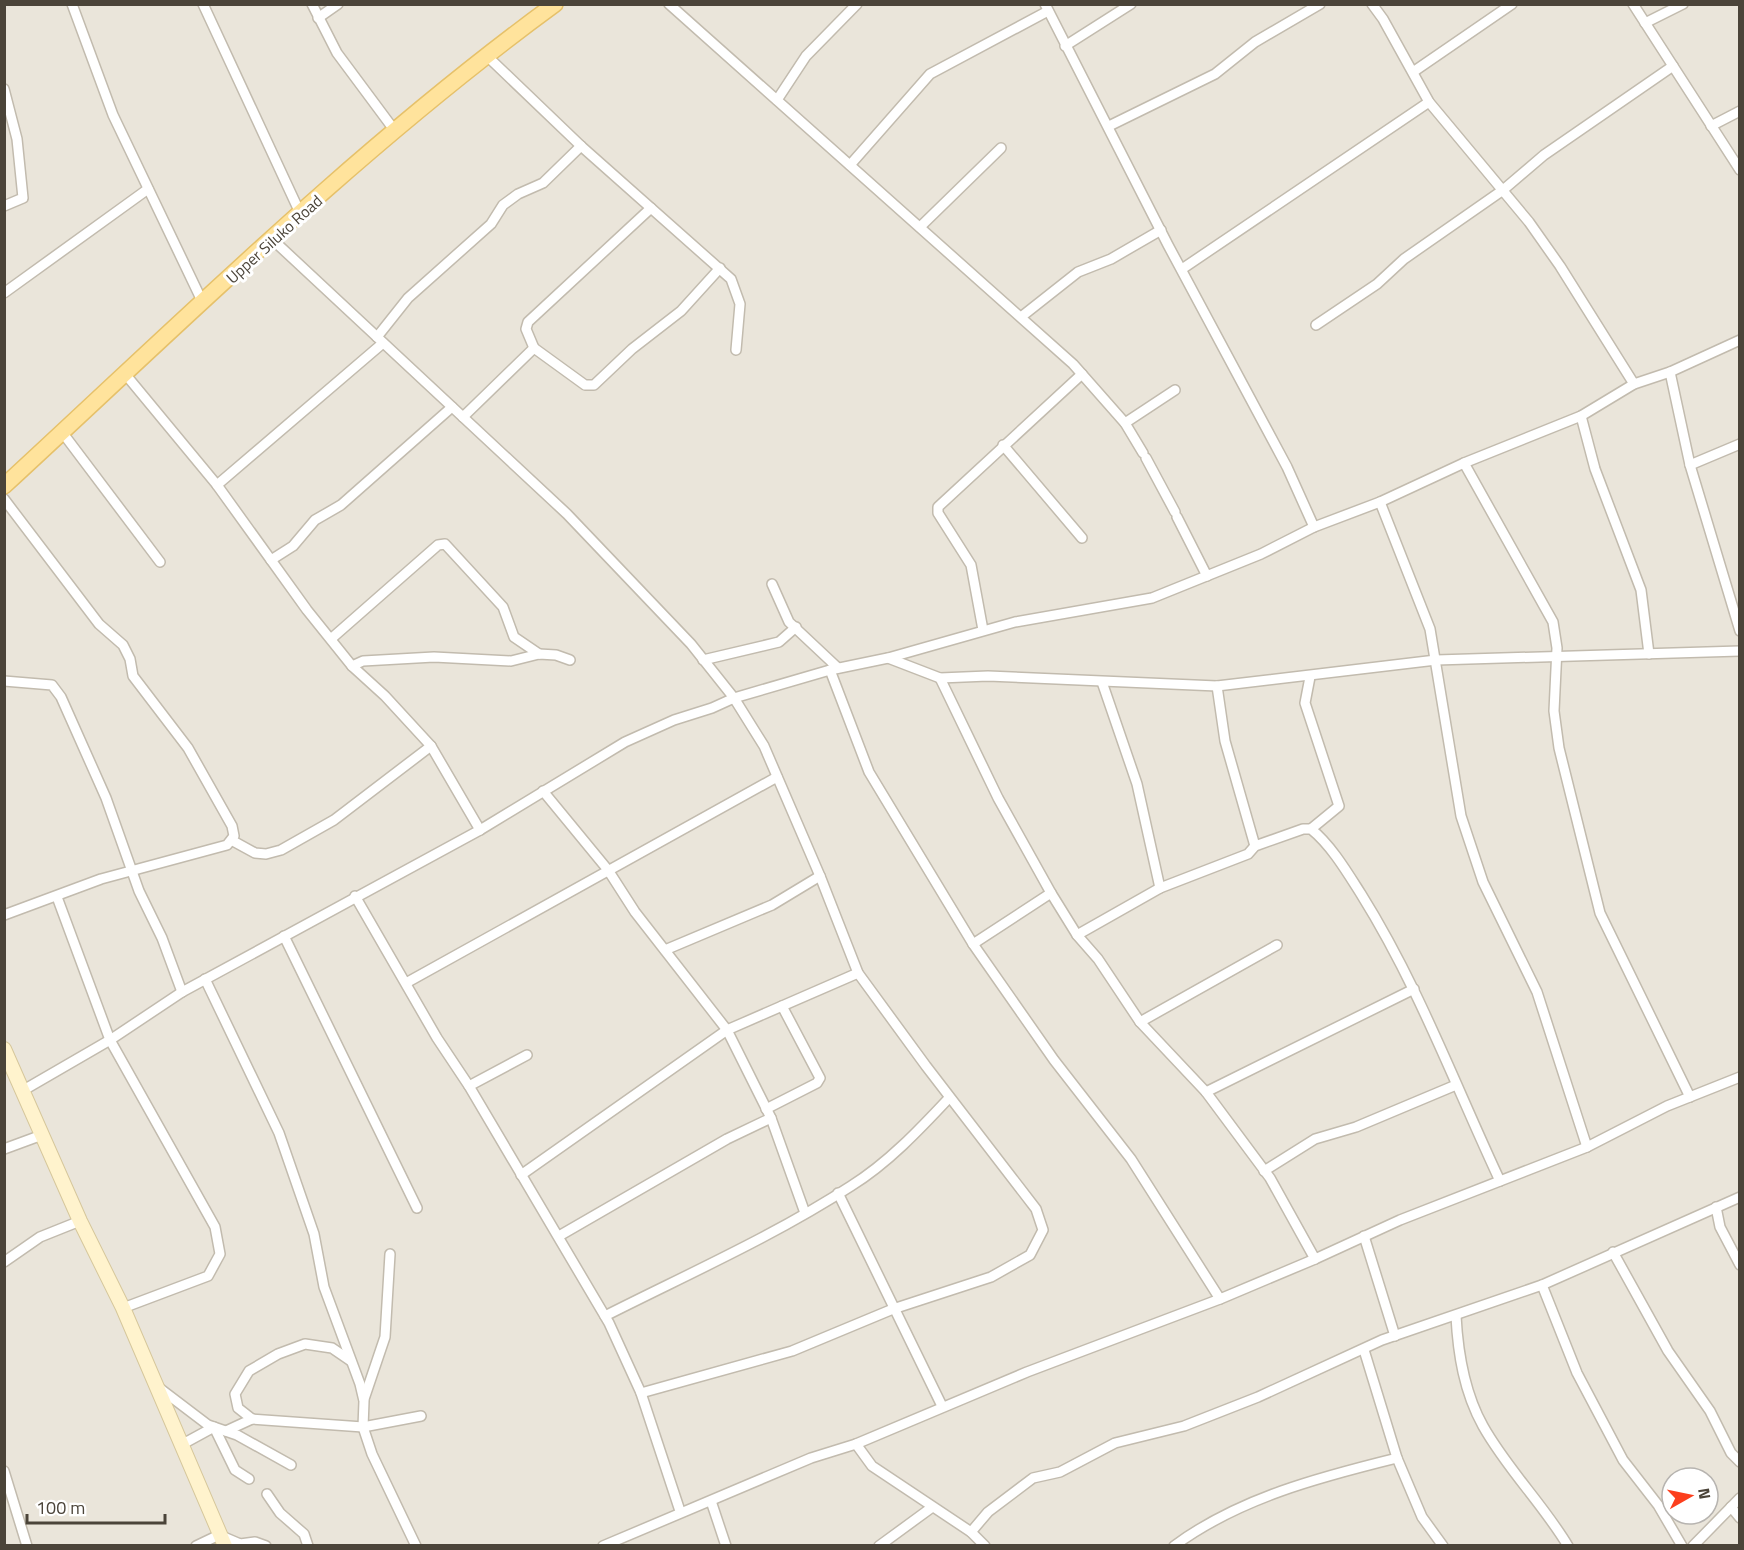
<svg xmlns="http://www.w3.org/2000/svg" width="1744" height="1550" viewBox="0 0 1744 1550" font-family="'Titillium Web',sans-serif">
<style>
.residential{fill:#eae5da;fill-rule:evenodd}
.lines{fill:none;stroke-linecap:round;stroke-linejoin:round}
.street-casing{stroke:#c2bbae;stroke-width:12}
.secondary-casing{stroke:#d6c79b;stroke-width:16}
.primary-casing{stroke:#e6c16a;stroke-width:18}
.street{stroke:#fff;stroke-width:9}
.secondary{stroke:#fff3cd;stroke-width:14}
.primary{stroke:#ffe39c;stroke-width:15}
.labels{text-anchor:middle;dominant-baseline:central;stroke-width:6;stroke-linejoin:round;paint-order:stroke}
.street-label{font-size:16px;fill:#4b4439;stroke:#fff}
</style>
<rect width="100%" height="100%" fill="#f6f3ec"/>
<!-- residential -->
<path class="residential" d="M5,5H1739V1545L5,1546ZM1672,1478H1708V1514H1672Z"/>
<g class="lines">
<defs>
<g id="street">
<polyline points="72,4 113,115 203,303"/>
<polyline points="203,4 301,215"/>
<polyline points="312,4 337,53 395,131"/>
<polyline points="669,4 1073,364 1125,423 1143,453"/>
<polyline points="1045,4 1168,245 1287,467 1314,527"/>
<polyline points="1372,4 1383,19 1429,102 1529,222 1560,266 1634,384"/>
<polyline points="1633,4 1740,170"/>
<polyline points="318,18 338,4"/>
<polyline points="1645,23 1683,4"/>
<polyline points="1065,46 1131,4"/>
<polyline points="486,55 581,146 731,279 740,304 736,350"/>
<polyline points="1413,72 1512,4"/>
<polyline points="4,89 17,139 23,198 4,206"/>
<polyline points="777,100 806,56 857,4"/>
<polyline points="1109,126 1215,74 1255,42 1320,4"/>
<polyline points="1711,126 1740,111"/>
<polyline points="850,165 930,74 1048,11"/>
<polyline points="920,227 1001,148"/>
<polyline points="273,240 567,514 691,644 734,698 764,746 820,876 858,973 926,1066 1036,1209 1043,1230 1030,1255 991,1277 893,1309 792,1351 641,1393"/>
<polyline points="1182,269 1429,102"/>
<polyline points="4,293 148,189"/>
<polyline points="1021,317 1078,272 1111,259 1161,230"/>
<polyline points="1316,325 1377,284 1404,259 1503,190 1544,155 1673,66"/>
<polyline points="377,337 408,298 491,224 503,205 518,194 543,183 581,146"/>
<polyline points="534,348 526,329 528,322 651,208"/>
<polyline points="1670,372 1690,465 1740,631"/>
<polyline points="126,375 217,485 307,610 352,666 385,696 431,746 480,830"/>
<polyline points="1581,416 1595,469 1641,590 1649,654"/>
<polyline points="463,417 534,348 585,385 594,385 632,349 681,311 720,268"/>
<polyline points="1125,423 1175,390"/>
<polyline points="62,432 160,562"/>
<polyline points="1003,445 1082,538"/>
<polyline points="1146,458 1175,512"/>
<polyline points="1464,463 1553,622 1557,648 1554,711 1559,748 1600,913 1690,1097"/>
<polyline points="1690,465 1740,444"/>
<polyline points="217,485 383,343"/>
<polyline points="4,499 99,624 123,645 130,659 133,676 188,748 232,826 234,836 227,845 101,879 4,915"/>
<polyline points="1380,502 1430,629 1461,816 1483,882 1537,992 1587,1147"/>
<polyline points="1177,517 1207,576"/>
<polyline points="271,560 293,546 315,520 341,505 452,407"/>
<polyline points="772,584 789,622 838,668"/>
<polyline points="983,630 971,565 938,513 938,507 1082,374"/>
<polyline points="332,638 438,545 445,544 503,607 514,637 539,654"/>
<polyline points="888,658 940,678 988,676 1217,686 1436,660 1740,651"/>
<polyline points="703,660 779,642 796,627"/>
<polyline points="352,666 363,661 434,657 511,661 539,654 556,655 570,660"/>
<polyline points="830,670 869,772 973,944 1054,1060 1131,1159 1220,1299"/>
<polyline points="1310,677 1305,703 1339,806 1311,829"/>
<polyline points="940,678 998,798 1051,893 1077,935 1098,959 1140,1022 1206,1092 1270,1178 1315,1259"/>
<polyline points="4,681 52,685 61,697 106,798 139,891 162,938 182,992"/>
<polyline points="1102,682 1137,784 1160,888"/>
<polyline points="1217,686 1225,741 1255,846"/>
<polyline points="543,791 608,870 635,912 727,1030 771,1118 805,1213"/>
<polyline points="233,841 255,853 266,854 281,850 334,820 431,746"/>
<polyline points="355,896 437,1038 469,1086 609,1323 641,1393 680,1511"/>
<polyline points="57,897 110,1040 215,1227 220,1254 208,1276 123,1308"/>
<path d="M1077,935L1160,888L1248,854L1255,846L1303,829H1311C1331,845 1347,872 1361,894C1418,985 1455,1085 1500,1181"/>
<polyline points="284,936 417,1208"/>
<polyline points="973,944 1051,893"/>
<polyline points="665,950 772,905 820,876"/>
<polyline points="205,979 279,1133 314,1234 324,1287 360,1384 364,1401 363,1427 372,1454 416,1546"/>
<polyline points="406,983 777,777"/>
<polyline points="1140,1022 1277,945"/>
<polyline points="469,1086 527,1055"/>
<polyline points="22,1091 110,1040 182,992 480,830 625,742 674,720 712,708 734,698 830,670 888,658 1015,622 1152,598 1261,554 1314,527 1380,502 1464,463 1581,416 1634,384 1670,372 1740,340"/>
<polyline points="1206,1092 1414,989"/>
<polyline points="766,1109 817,1083 820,1078 782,1006"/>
<polyline points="4,1149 42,1135"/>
<polyline points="1264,1171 1315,1139 1356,1127 1456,1085"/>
<polyline points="521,1175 727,1030 858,973"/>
<polyline points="838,1193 942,1406"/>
<polyline points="1716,1207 1720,1227 1740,1265"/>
<polyline points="559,1236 727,1139 771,1118"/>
<polyline points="1364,1236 1395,1336"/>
<polyline points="1613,1252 1668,1351 1710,1411 1731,1453 1740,1462"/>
<polyline points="4,1262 40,1237 80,1221"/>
<polyline points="1542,1285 1577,1373 1623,1460 1658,1505 1682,1546"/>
<path d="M605,1316C688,1274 774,1236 851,1186C888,1163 920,1129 949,1098"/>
<path d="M1456,1316C1458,1354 1464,1392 1483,1426C1507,1469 1543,1504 1568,1546"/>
<polyline points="158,1387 208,1425 237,1435 291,1465"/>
<polyline points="364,1399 385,1337 390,1254"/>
<polyline points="252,1419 363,1427 421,1416"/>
<polyline points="226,1431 252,1419 238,1408 235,1394 249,1371 278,1354 305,1344 332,1348 351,1361"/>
<polyline points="856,1444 872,1466 971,1532 985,1546"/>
<polyline points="181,1445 214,1427 235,1470 249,1479"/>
<polyline points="1397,1458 1422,1517 1443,1546"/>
<polyline points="4,1471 27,1546"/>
<polyline points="267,1494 280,1513 304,1534 308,1546"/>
<polyline points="711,1501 726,1546"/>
<polyline points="1731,1507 1740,1518"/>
<polyline points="971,1532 988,1512 1033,1478 1060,1472 1115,1443 1184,1426 1258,1397 1382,1340 1542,1285 1740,1197"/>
<polyline points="196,1546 219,1535 240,1544 255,1542 266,1546"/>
<polyline points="603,1546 811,1458 856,1444 1027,1372 1220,1299 1315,1259 1400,1220 1587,1147 1667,1106 1740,1077"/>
<polyline points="879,1546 931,1508"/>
<path d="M1174,1546C1239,1498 1320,1477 1397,1458L1364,1350"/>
<polyline points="1693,1546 1740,1498"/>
</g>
<polyline id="secondary" points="4,1049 80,1221 123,1308 225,1546"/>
<path id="primary" d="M4,486C183,321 358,148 555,4"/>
</defs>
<!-- street casing -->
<use href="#street" class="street-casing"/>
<!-- secondary casing -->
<use href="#secondary" class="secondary-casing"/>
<!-- primary casing -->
<use href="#primary" class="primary-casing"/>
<!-- street -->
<use href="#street" class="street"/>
<!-- secondary -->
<use href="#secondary" class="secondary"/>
<!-- primary -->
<use href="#primary" class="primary"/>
</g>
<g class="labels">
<!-- street labels -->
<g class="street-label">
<text transform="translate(274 239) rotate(-42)">Upper Siluko Road</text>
</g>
</g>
<!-- border -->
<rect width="1744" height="1550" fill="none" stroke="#4b4439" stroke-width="12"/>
<!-- north arrow -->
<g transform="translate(1690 1496) rotate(81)"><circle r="28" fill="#ffffff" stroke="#b7b4b0" stroke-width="1.5"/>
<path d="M0-4.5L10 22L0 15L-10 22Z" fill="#fc3f1d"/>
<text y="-9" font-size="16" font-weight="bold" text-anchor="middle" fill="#4b4439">N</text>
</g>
<!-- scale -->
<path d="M27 1514v9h138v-9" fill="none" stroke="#4b4439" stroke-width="3"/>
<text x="36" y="1514" font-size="18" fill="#4b4439" stroke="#ffffff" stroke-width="4.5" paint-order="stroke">100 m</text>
</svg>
